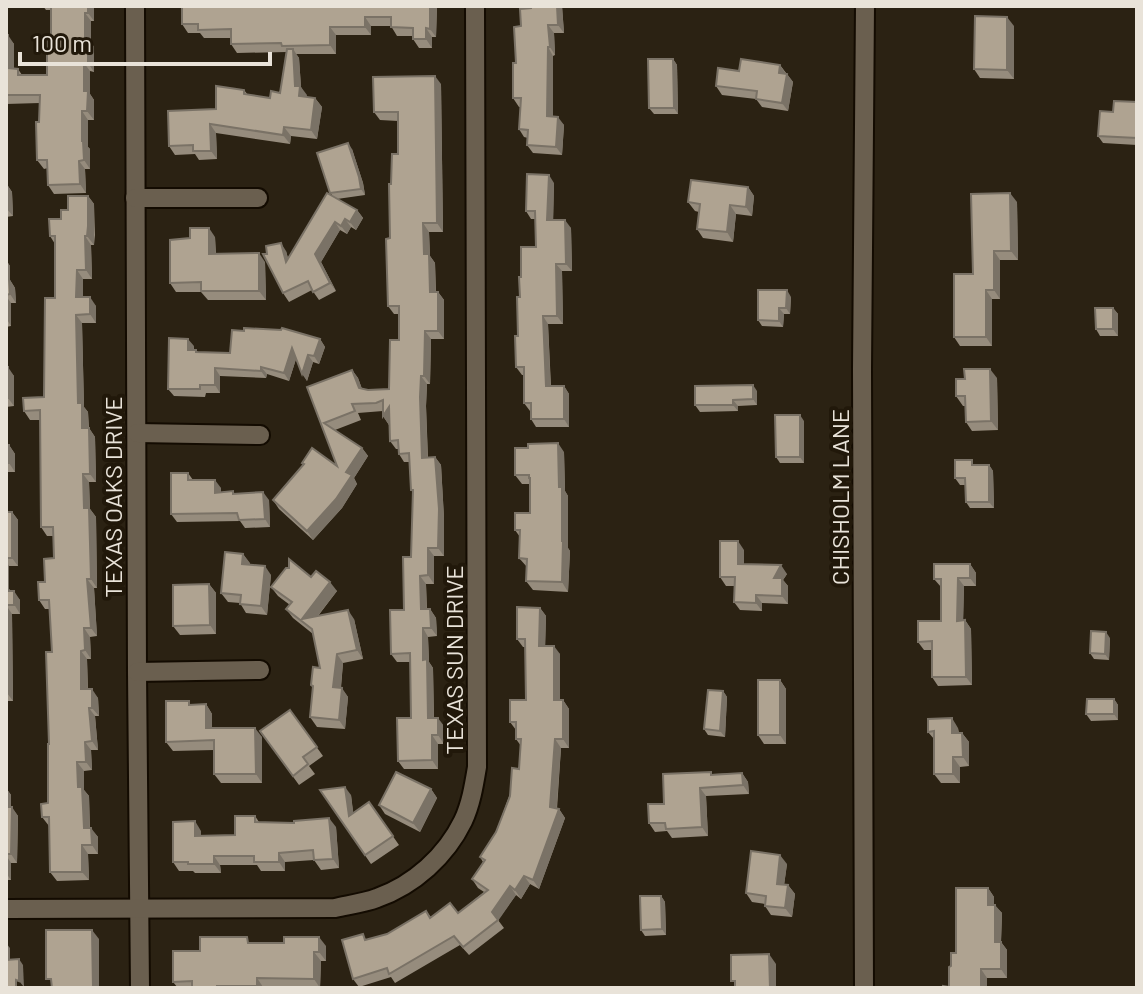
<svg xmlns="http://www.w3.org/2000/svg" width="1143" height="994" viewBox="0 0 1143 994" font-family="Barlow,sans-serif">
<style>
.lines{fill:none;stroke-linecap:round;stroke-linejoin:round}
.minor-casing{stroke:#130b01;stroke-width:22}
.minor{stroke:#6a5f4f;stroke-width:18}
.wall{fill:#968c7d}
.shaded-wall{fill:#7a7266}
.building{fill:#afa391;stroke:#7a7266;stroke-width:2}
.labels{text-anchor:middle;dominant-baseline:central;stroke-width:8;stroke-linejoin:round;paint-order:stroke}
.street-label{font-size:24px;fill:#e9e3d9;stroke:#21180a}
</style>
<rect width="100%" height="100%" fill="#2b2213"/>
<g class="lines">
<defs>
<g id="minor">
<polyline points="135,6 137,672 140,988"/>
<polyline points="135,198 258,198"/>
<polyline points="137,433 260,435"/>
<polyline points="137,672 260,670"/>
<path d="M6,909L335,908C348,905 364,903 377,898C414,885 446,856 463,821C471,804 474,785 477,767L475,6"/>
<polyline points="864,988 862,369 865,6"/>
</g>
</defs>
<!-- minor casing -->
<use href="#minor" class="minor-casing"/>
<!-- minor -->
<use href="#minor" class="minor"/>
</g>
<!-- wall -->
<g class="wall">
<polygon points="43,6 94,6 94,21 91,21 91,42 94,47 94,72 90,71 90,94 94,100 94,120 88,120 88,147 90,149 90,169 85,169 86,193 54,194 48,185 48,168 44,169 37,160 40,103 6,104 6,35 14,44 14,69 18,69 22,75 47,75 51,40 51,10 46,10"/>
<polygon points="437,6 436,37 432,37 432,48 419,48 413,39 413,36 397,36 391,26 371,26 371,35 336,35 336,54 296,54 299,58 301,87 306,97 315,98 322,107 317,139 291,136 290,144 216,133 217,159 199,160 195,154 175,155 169,146 216,109 244,90 248,95 270,98 280,93 286,53 286,52 237,53 231,44 231,38 204,38 200,33 188,33 182,24"/>
<polygon points="562,6 564,33 554,33 555,55 553,56 553,116 564,125 562,155 533,153 527,145 528,138 524,137 519,129 521,107 519,107 513,98 521,26 531,8"/>
<polygon points="1014,26 1014,79 980,78 974,69"/>
<polygon points="673,59 677,65 678,114 654,114 649,108"/>
<polygon points="780,65 793,82 788,111 762,107 756,99 722,95 716,86 739,71"/>
<polygon points="441,84 443,232 429,232 430,256 435,263 436,292 438,292 444,300 444,339 431,339 430,384 427,384 426,406 428,457 435,457 441,465 444,518 444,556 434,556 434,584 426,584 427,609 430,609 436,618 437,636 428,637 429,662 433,668 434,718 444,726 444,744 438,744 438,769 404,769 398,761 411,718 410,662 397,662 391,654 404,610 411,557 413,493 411,490 409,462 404,462 399,454 398,449 396,449 390,441 389,425 383,416 383,411 358,413 361,420 335,430 362,448 368,456 354,478 357,484 342,508 313,540 279,509 273,500 304,465 302,463 337,466 307,387 352,370 358,378 362,389 368,390 389,389 399,340 399,314 394,314 388,306 391,184 398,154 398,121 380,120 374,112"/>
<polygon points="1137,102 1137,145 1103,143 1098,136 1113,112"/>
<polygon points="352,149 363,183 365,195 337,199 357,210 363,218 356,230 351,227 347,234 340,230 321,262 336,291 319,300 312,290 289,302 283,293 286,251 288,258 332,195 330,193"/>
<polygon points="6,175 6,183 12,192 13,216 6,217"/>
<polygon points="554,183 553,220 571,228 572,271 562,271 563,324 548,324 551,386 564,386 569,394 569,427 536,427 531,419 531,410 530,411 524,403 524,375 522,375 516,367 521,277 536,247 535,219 531,219 526,211"/>
<polygon points="748,187 754,196 752,216 736,214 733,242 703,238 697,229 699,212 695,211 688,202"/>
<polygon points="88,196 94,204 95,235 94,245 91,245 92,279 83,279 83,297 96,306 96,323 82,323 84,407 88,412 89,428 95,437 96,482 89,482 90,509 96,517 97,588 94,588 97,636 90,637 91,659 87,659 88,689 98,698 99,716 95,716 98,750 91,750 92,770 84,771 84,790 89,796 90,828 98,837 98,854 88,854 89,880 57,881 50,872 49,826 42,817 48,803 52,652 50,609 45,609 39,600 54,558 53,536 47,536 41,527 40,420 30,420 24,411 44,397 55,298 55,244 50,236 61,219 68,210"/>
<polygon points="1017,202 1018,260 1000,260 1000,299 992,299 992,346 960,346 954,337 973,274"/>
<polygon points="215,237 216,254 265,262 266,300 208,300 201,292 176,292 170,283"/>
<polygon points="6,260 10,266 10,280 15,288 16,303 11,303 11,326 6,327"/>
<polygon points="791,297 790,314 784,314 783,327 762,326 758,320"/>
<polygon points="1113,308 1118,314 1118,336 1100,336 1096,329"/>
<polygon points="320,339 325,347 319,364 313,362 307,381 296,359 289,381 267,374 266,378 220,376 220,393 206,393 205,397 174,396 168,389 194,346 194,350 196,350 198,352 230,353"/>
<polygon points="6,367 14,376 14,406 6,407"/>
<polygon points="997,378 998,430 972,431 966,422 966,406 963,406 956,396 965,379"/>
<polygon points="757,391 757,405 738,406 738,411 700,412 695,405"/>
<polygon points="804,421 804,463 780,463 776,457"/>
<polygon points="6,441 7,445 9,445 15,454 15,472 7,472 7,479 6,479"/>
<polygon points="564,452 565,491 568,496 568,548 570,551 568,592 533,590 526,581 527,567 519,558 520,537 515,530 530,513 530,484 522,484 515,475"/>
<polygon points="976,465 989,465 993,471 994,508 970,508 966,502 965,485 960,485 955,478"/>
<polygon points="188,473 193,480 221,488 221,492 233,491 235,494 269,500 270,527 245,528 240,521 177,522 171,514"/>
<polygon points="6,512 12,512 18,520 18,566 9,566 9,589 20,600 20,614 12,614 13,701 6,701"/>
<polygon points="744,550 744,564 787,574 783,580 788,586 788,604 762,603 762,611 740,610 734,602 735,586 726,586 720,577"/>
<polygon points="243,554 250,564 271,575 267,615 246,613 240,603 228,602 221,593"/>
<polygon points="970,564 976,573 976,586 964,586 963,620 965,620 971,629 972,685 938,686 932,677 932,650 924,650 918,642 941,621 941,587 934,579"/>
<polygon points="311,577 337,591 318,616 354,619 363,659 343,663 341,688 348,697 345,729 317,727 310,717 313,689 311,685 320,668 313,634 293,618 286,609 290,605 278,596 271,587"/>
<polygon points="209,584 216,593 216,634 180,635 173,626"/>
<polygon points="540,608 546,616 545,646 560,654 560,700 563,700 569,709 569,748 561,748 557,809 559,809 565,818 539,889 530,884 521,899 516,895 498,920 504,928 469,955 460,945 395,983 391,977 359,987 353,979 367,940 387,934 426,911 431,917 458,913 484,892 478,888 472,879 483,862 480,857 496,832 519,769 521,746 516,739 516,730 510,722 526,700 525,647 523,647 517,639"/>
<polygon points="1110,638 1109,660 1094,659 1090,653"/>
<polygon points="780,680 786,689 786,744 764,744 758,735"/>
<polygon points="723,691 727,697 725,737 708,735 704,729"/>
<polygon points="1114,699 1118,705 1118,720 1091,721 1086,714"/>
<polygon points="206,704 212,714 212,728 262,737 262,783 221,783 214,774 214,750 173,751 166,742 192,705"/>
<polygon points="290,710 323,756 309,766 315,774 299,785 260,731"/>
<polygon points="958,728 959,733 962,733 969,742 969,766 960,767 960,783 941,783 934,774 934,739 928,732"/>
<polygon points="742,773 748,782 749,794 706,796 708,836 672,838 667,831 655,832 649,823 664,804 712,774"/>
<polygon points="6,788 11,795 11,807 18,816 17,863 11,863 11,880 6,880"/>
<polygon points="431,789 437,798 420,832 385,814 379,805"/>
<polygon points="320,790 351,795 353,813 369,802 399,845 371,864"/>
<polygon points="255,816 259,822 336,827 339,868 321,870 314,860 285,862 285,871 261,871 257,865 220,865 221,873 195,873 193,871 179,871 173,862 201,831 201,835 235,835"/>
<polygon points="787,864 784,885 788,885 795,894 792,917 771,915 765,906 765,904 752,902 746,893"/>
<polygon points="988,888 994,897 994,905 1002,913 1001,942 1007,950 1007,978 987,978 949,987 951,966"/>
<polygon points="661,896 665,902 666,935 645,936 641,930"/>
<polygon points="252,943 326,946 326,961 321,961 320,988 178,988 173,982 200,951"/>
</g>
<!-- shaded-wall -->
<g class="shaded-wall">
<polygon points="88,6 94,6 94,21 88,13"/>
<polygon points="430,6 437,6 436,37 430,29"/>
<polygon points="557,6 562,6 564,33 558,25"/>
<polygon points="85,13 91,21 91,42 94,47 94,72 88,63 85,38"/>
<polygon points="365,17 371,26 371,35 365,27"/>
<polygon points="1007,17 1014,26 1014,79 1007,70"/>
<polygon points="548,25 554,33 555,55 550,47"/>
<polygon points="330,27 336,35 336,54 330,45"/>
<polygon points="426,28 432,37 432,48 426,39"/>
<polygon points="8,35 14,44 14,77 8,68"/>
<polygon points="548,47 553,56 553,124 547,116"/>
<polygon points="293,49 299,58 301,87 307,95 305,105 299,96 295,86"/>
<polygon points="673,59 677,65 678,114 674,108"/>
<polygon points="84,63 90,71 90,94 94,100 94,120 87,111 84,91"/>
<polygon points="780,65 786,74 779,73"/>
<polygon points="787,74 793,82 788,111 782,103"/>
<polygon points="435,76 441,84 443,232 437,223"/>
<polygon points="315,98 322,107 317,139 311,130"/>
<polygon points="82,111 88,120 88,147 90,149 90,169 84,160 82,141"/>
<polygon points="558,117 564,125 562,155 556,147"/>
<polygon points="210,124 216,133 217,159 211,151"/>
<polygon points="284,127 291,136 290,144 283,135"/>
<polygon points="348,143 352,149 363,183 365,195 361,189"/>
<polygon points="79,161 85,169 86,193 80,184"/>
<polygon points="6,175 6,183 12,192 13,216 6,208"/>
<polygon points="549,175 554,183 553,228 547,220"/>
<polygon points="748,187 754,196 752,216 746,207"/>
<polygon points="1010,193 1017,202 1018,260 1011,251"/>
<polygon points="88,196 94,204 94,245 87,236"/>
<polygon points="730,205 736,214 733,242 727,232"/>
<polygon points="357,210 363,218 356,230 350,222"/>
<polygon points="345,219 351,227 347,234 341,226"/>
<polygon points="565,220 571,228 572,271 566,264"/>
<polygon points="335,222 340,230 321,262 336,291 330,283 315,254"/>
<polygon points="423,223 429,232 430,256 435,263 436,300 430,292 424,254"/>
<polygon points="209,228 215,237 216,263 209,254"/>
<polygon points="85,236 91,245 92,279 86,270"/>
<polygon points="281,243 286,251 291,270 286,262"/>
<polygon points="994,251 1000,260 1000,299 994,290"/>
<polygon points="259,253 265,262 266,300 259,291"/>
<polygon points="6,260 10,266 10,280 15,288 16,303 10,294 6,282"/>
<polygon points="556,264 562,271 563,324 557,316"/>
<polygon points="77,270 83,279 83,306 76,297"/>
<polygon points="787,290 791,297 790,314 786,308"/>
<polygon points="986,290 992,299 992,346 986,337"/>
<polygon points="438,292 444,300 444,339 438,331"/>
<polygon points="6,296 11,303 11,326 6,318"/>
<polygon points="90,297 96,306 96,323 90,314"/>
<polygon points="779,308 784,314 783,327 779,321"/>
<polygon points="1113,308 1118,314 1118,336 1113,329"/>
<polygon points="76,315 82,323 84,407 88,412 89,437 82,428 78,403"/>
<polygon points="543,316 548,324 551,394 546,386"/>
<polygon points="425,331 431,339 430,384 424,376"/>
<polygon points="188,339 194,346 193,358 188,350"/>
<polygon points="320,339 325,347 319,364 314,356"/>
<polygon points="292,348 297,356 289,381 284,373"/>
<polygon points="308,355 313,362 307,381 302,374"/>
<polygon points="8,367 14,376 14,406 8,398"/>
<polygon points="261,367 267,374 266,378 261,371"/>
<polygon points="215,368 220,376 220,393 215,385"/>
<polygon points="990,369 997,378 998,430 991,421"/>
<polygon points="352,370 358,378 365,397 359,388"/>
<polygon points="421,376 427,384 426,406 428,466 422,458 420,397"/>
<polygon points="753,385 757,391 757,405 753,399"/>
<polygon points="564,386 569,394 569,427 564,419"/>
<polygon points="733,400 738,406 738,411 733,405"/>
<polygon points="389,407 389,425 383,416"/>
<polygon points="800,415 804,421 804,463 800,457"/>
<polygon points="89,428 95,437 96,482 90,474"/>
<polygon points="558,443 564,452 565,491 568,496 568,548 570,551 568,592 562,582 562,541"/>
<polygon points="9,445 15,454 15,472 9,463"/>
<polygon points="362,448 368,456 354,478 357,484 342,508 313,540 307,531"/>
<polygon points="435,457 441,465 444,518 444,556 438,548"/>
<polygon points="989,465 993,471 994,508 989,502"/>
<polygon points="83,474 89,482 90,509 96,517 97,588 91,579 84,508"/>
<polygon points="215,480 221,488 221,501 215,493"/>
<polygon points="263,492 269,500 270,527 265,519"/>
<polygon points="12,512 18,520 18,566 12,558"/>
<polygon points="738,541 744,550 744,572 738,564"/>
<polygon points="428,548 434,556 434,584 428,575"/>
<polygon points="243,554 250,563 249,573 242,564"/>
<polygon points="6,562 9,566 9,589 14,595 14,591 20,600 20,614 6,591"/>
<polygon points="970,564 976,573 976,586 970,578"/>
<polygon points="781,565 787,574 783,580 788,586 788,604 782,596 774,578"/>
<polygon points="265,566 271,575 267,615 261,606"/>
<polygon points="420,576 426,584 427,618 421,609"/>
<polygon points="958,578 964,586 963,629 957,621"/>
<polygon points="87,579 94,588 97,636 91,628"/>
<polygon points="330,582 337,591 309,627 302,619"/>
<polygon points="209,584 216,593 216,634 210,625"/>
<polygon points="756,595 762,603 762,611 756,603"/>
<polygon points="6,605 12,614 13,701 7,693"/>
<polygon points="540,608 546,616 545,654 539,646"/>
<polygon points="430,609 436,618 437,636 431,628"/>
<polygon points="348,610 354,619 363,659 357,650"/>
<polygon points="965,620 971,629 972,685 966,677"/>
<polygon points="84,628 90,637 91,659 85,650"/>
<polygon points="423,628 428,637 429,662 433,668 434,726 428,718 423,660"/>
<polygon points="1106,632 1110,638 1109,660 1105,654"/>
<polygon points="554,646 560,654 560,709 554,700"/>
<polygon points="81,651 87,659 88,698 81,689"/>
<polygon points="337,654 343,663 340,696 333,687"/>
<polygon points="780,680 786,689 786,744 780,735"/>
<polygon points="342,688 348,697 345,729 339,720"/>
<polygon points="92,689 98,698 99,716 92,708"/>
<polygon points="723,691 727,697 725,737 720,731"/>
<polygon points="1114,699 1118,705 1118,720 1114,714"/>
<polygon points="563,700 569,709 569,748 563,739"/>
<polygon points="206,704 212,714 212,737 206,728"/>
<polygon points="89,708 95,716 98,750 92,741"/>
<polygon points="438,718 444,726 444,744 438,735"/>
<polygon points="952,718 958,728 959,742 952,733"/>
<polygon points="255,728 262,737 262,783 256,774"/>
<polygon points="962,733 969,742 969,766 963,757"/>
<polygon points="432,735 438,744 438,769 432,760"/>
<polygon points="555,739 561,748 556,816 550,807"/>
<polygon points="85,742 91,750 92,770 86,762"/>
<polygon points="953,757 960,767 960,783 953,774"/>
<polygon points="77,762 84,771 84,790 89,796 90,837 84,828 78,787"/>
<polygon points="742,773 748,782 749,794 743,785"/>
<polygon points="345,787 351,795 355,825 349,816"/>
<polygon points="6,788 11,795 11,816 6,809"/>
<polygon points="700,788 706,796 708,836 702,827"/>
<polygon points="431,789 437,798 420,832 413,823"/>
<polygon points="12,807 18,816 17,863 11,854"/>
<polygon points="559,809 565,818 539,889 533,880"/>
<polygon points="329,818 336,827 339,868 333,859"/>
<polygon points="195,821 201,831 201,845 195,836"/>
<polygon points="91,828 98,837 98,854 92,845"/>
<polygon points="82,845 88,854 89,880 82,872"/>
<polygon points="279,853 285,862 285,871 279,862"/>
<polygon points="6,855 11,863 11,880 6,873"/>
<polygon points="780,855 787,864 783,893 777,884"/>
<polygon points="214,856 220,865 221,873 214,864"/>
<polygon points="524,876 530,884 521,899 515,890"/>
<polygon points="788,885 795,894 792,917 785,908"/>
<polygon points="510,886 516,895 498,921 492,912"/>
<polygon points="988,888 994,897 994,914 988,905"/>
<polygon points="661,896 665,902 666,935 662,929"/>
<polygon points="995,905 1002,913 1001,942 1007,950 1007,978 1001,969 995,942"/>
<polygon points="92,930 99,939 99,988 93,988"/>
<polygon points="319,937 326,946 326,961 319,952"/>
<polygon points="6,943 10,948 10,966 6,960"/>
<polygon points="314,952 321,961 320,988 314,979"/>
<polygon points="769,954 776,964 776,988 770,988"/>
<polygon points="19,959 23,965 24,987 19,981"/>
<polygon points="981,969 987,978 987,988 981,988"/>
<polygon points="257,978 263,987 263,988 258,988 257,986"/>
</g>
<!-- building -->
<g class="building">
<polygon points="51,6 88,6 88,13 85,13 85,38 88,38 88,63 84,63 84,91 88,91 87,111 82,111 82,141 83,141 84,160 79,161 80,184 48,185 47,160 37,160 36,122 39,122 40,95 6,95 6,35 8,35 8,68 18,69 18,75 47,75 47,40 51,40"/>
<polygon points="182,6 430,6 430,29 426,28 426,39 413,39 413,28 391,27 391,17 365,17 365,27 330,27 330,45 282,46 281,43 231,44 231,29 198,30 198,24 182,24"/>
<polygon points="531,6 557,6 558,25 548,25 550,47 548,47 547,116 558,117 556,147 527,145 528,130 519,129 521,98 513,98 513,63 516,63 514,27 521,26 520,9 531,8"/>
<polygon points="975,16 1007,17 1007,70 974,69"/>
<polygon points="287,49 293,49 295,86 300,86 299,96 315,98 311,130 284,127 283,135 210,124 211,151 193,151 193,145 169,146 168,111 216,109 216,86 244,90 244,94 270,98 271,91 280,93"/>
<polygon points="648,59 673,59 674,108 649,108"/>
<polygon points="741,59 780,65 779,73 787,74 782,103 756,99 757,91 716,86 718,68 739,71"/>
<polygon points="435,76 437,223 423,223 424,254 429,254 430,292 438,292 438,331 425,331 424,376 421,376 420,397 422,458 435,457 439,509 438,548 428,548 428,575 420,576 421,609 430,609 431,628 423,628 423,660 427,659 428,718 438,718 438,735 432,735 432,760 398,761 397,718 411,718 410,653 391,654 390,610 404,610 403,557 411,557 413,490 411,490 409,453 399,454 398,440 390,441 389,407 383,416 383,400 376,403 352,404 355,411 324,423 362,448 346,472 352,475 336,499 307,531 273,500 304,464 302,463 312,448 337,466 307,387 352,370 359,388 368,390 389,389 390,340 399,340 399,306 388,306 386,239 390,238 389,184 391,184 392,154 398,154 398,112 374,112 373,77"/>
<polygon points="1114,101 1137,102 1137,138 1098,136 1100,111 1113,112"/>
<polygon points="348,143 359,177 361,189 330,193 317,153"/>
<polygon points="527,174 549,175 547,220 565,220 566,264 556,264 557,316 543,316 546,386 564,386 564,419 531,419 531,403 524,403 524,367 516,367 515,336 518,336 517,297 520,297 519,277 521,277 521,247 536,247 535,211 526,211"/>
<polygon points="691,180 748,187 746,207 730,205 727,232 697,229 700,204 688,202"/>
<polygon points="327,193 357,210 350,222 345,219 341,226 335,222 315,254 330,283 313,292 308,281 283,293 263,254 267,254 266,246 281,243 286,262"/>
<polygon points="1010,193 1011,251 994,251 994,290 986,290 986,337 954,337 954,274 973,274 971,194"/>
<polygon points="68,196 88,196 88,226 87,236 85,236 86,270 77,270 76,297 90,297 90,314 76,315 78,403 82,403 82,428 89,428 90,474 83,474 84,508 89,508 91,579 87,579 91,628 84,628 85,650 81,651 81,689 92,689 92,708 89,708 92,741 85,742 86,762 77,762 78,787 82,787 84,828 91,828 92,845 82,845 82,872 50,872 49,817 42,817 41,804 48,803 48,744 49,744 46,652 52,652 49,600 39,600 38,582 45,582 44,559 54,558 53,527 41,527 40,410 24,411 23,398 44,397 45,298 55,298 55,236 50,236 49,219 61,219 61,210 68,210"/>
<polygon points="190,228 209,228 209,254 259,253 259,291 201,291 201,282 170,283 170,240 190,238"/>
<polygon points="6,279 9,279 10,294 6,295"/>
<polygon points="758,290 787,290 786,308 779,308 779,321 758,320"/>
<polygon points="1095,308 1113,308 1113,329 1096,329"/>
<polygon points="244,328 281,330 282,328 320,339 314,356 308,355 302,374 292,348 284,373 261,367 261,371 215,368 215,385 200,385 200,389 168,389 169,338 188,339 188,350 196,350 196,352 230,353 232,330 244,331"/>
<rect x="6" y="367" width="2" height="31"/>
<polygon points="964,369 990,369 991,421 966,422 965,396 956,396 956,379 965,379"/>
<polygon points="753,385 753,399 733,400 733,405 695,405 695,386"/>
<polygon points="775,415 800,415 800,457 776,457"/>
<polygon points="558,443 559,487 562,487 562,541 563,541 562,582 526,581 527,559 519,558 520,530 515,530 515,513 530,513 530,478 529,478 529,475 515,475 515,448 528,448 528,444"/>
<rect x="6" y="445" width="3" height="18"/>
<polygon points="955,460 972,460 972,465 989,465 989,502 966,502 965,478 955,478"/>
<polygon points="171,473 188,473 188,480 215,480 215,493 233,491 233,494 263,492 265,519 239,520 237,513 171,514"/>
<rect x="6" y="512" width="6" height="46"/>
<polygon points="720,541 738,541 738,564 781,565 774,578 782,578 782,596 756,595 756,603 734,602 735,577 720,577"/>
<polygon points="225,552 243,554 242,564 265,566 261,606 240,604 241,595 221,593"/>
<polygon points="289,559 311,577 316,571 330,582 302,619 348,610 357,650 337,654 333,687 342,688 339,720 310,717 313,686 311,685 313,667 320,668 312,629 286,609 292,602 271,587 286,568 289,568"/>
<polygon points="934,564 970,564 970,578 958,578 957,621 965,620 966,677 932,677 932,641 918,642 918,621 941,621 941,579 934,579"/>
<polygon points="209,584 210,625 173,626 173,585"/>
<polygon points="6,587 8,587 8,591 14,591 14,605 6,605"/>
<polygon points="517,607 540,608 539,646 554,646 554,700 563,700 563,739 555,739 550,807 559,809 533,880 524,876 515,890 510,886 492,912 498,920 463,947 454,936 389,974 387,968 353,979 342,940 363,934 365,940 387,934 426,911 430,918 450,903 458,913 488,890 472,879 485,860 480,857 496,832 510,796 512,768 519,769 521,739 516,739 516,722 510,722 510,700 526,700 525,639 517,639"/>
<polygon points="6,622 7,693 6,693"/>
<polygon points="1091,631 1106,632 1105,654 1090,653"/>
<rect x="758" y="680" width="22" height="55"/>
<polygon points="708,690 723,691 720,731 704,729"/>
<polygon points="1087,699 1114,699 1114,714 1086,714"/>
<polygon points="166,701 189,701 189,705 206,704 206,728 255,728 256,774 214,774 214,740 166,742"/>
<polygon points="290,710 317,747 303,757 308,764 293,776 260,731"/>
<polygon points="952,718 952,733 962,733 963,757 953,757 953,774 934,774 934,731 928,732 928,719"/>
<polygon points="396,772 431,789 413,823 379,805"/>
<polygon points="711,772 711,775 742,773 743,785 700,788 702,827 666,829 665,823 649,823 648,804 664,804 663,774"/>
<polygon points="345,787 349,816 369,802 393,836 365,855 320,790"/>
<polygon points="6,807 12,807 11,854 6,854"/>
<polygon points="235,816 255,816 255,822 294,823 294,821 329,818 333,859 314,860 313,850 279,853 279,862 254,862 254,856 214,856 214,864 188,864 188,862 173,862 173,822 195,821 195,836 235,835"/>
<polygon points="751,851 780,855 777,884 788,885 785,908 765,906 766,896 746,893"/>
<polygon points="956,888 988,888 988,905 995,905 995,942 1001,942 1001,969 981,969 981,988 943,988 943,986 949,987 949,967 951,966 951,953 956,953"/>
<polygon points="640,896 661,896 662,929 641,930"/>
<polygon points="46,930 92,930 93,988 52,988 51,979 46,979"/>
<polygon points="200,937 247,937 248,943 284,943 284,937 319,937 319,952 314,952 314,979 257,978 257,986 217,986 217,988 192,988 192,981 173,982 173,951 200,951"/>
<polygon points="769,954 770,988 735,988 735,981 731,981 731,955"/>
<polygon points="19,959 19,981 16,980 16,988 6,988 6,960"/>
</g>
<g class="labels">
<!-- street labels -->
<g class="street-label">
<text transform="translate(112 497) rotate(-90)">TEXAS OAKS DRIVE</text>
<text transform="translate(839 497) rotate(-90)">CHISHOLM LANE</text>
<text transform="translate(453 660) rotate(-90)">TEXAS SUN DRIVE</text>
</g>
</g>
<!-- border -->
<rect width="1143" height="994" fill="none" stroke="#e9e3d9" stroke-width="16"/>
<!-- scale -->
<path d="M20 52v12h250v-12" fill="none" stroke="#e9e3d9" stroke-width="4"/>
<text x="32" y="52" font-size="24" fill="#e9e3d9" stroke="#21180a" stroke-width="6" paint-order="stroke">100 m</text>
</svg>
